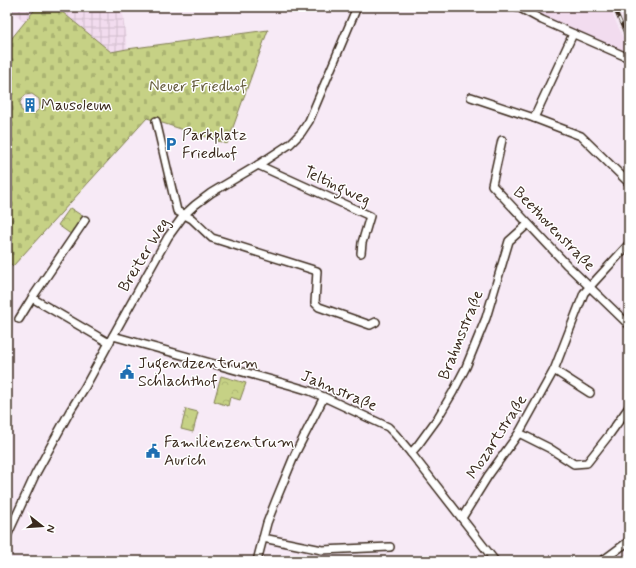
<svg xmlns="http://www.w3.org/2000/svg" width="636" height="568" viewBox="0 0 636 568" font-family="Mynerve,sans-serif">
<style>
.built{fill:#f2dcef}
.industrial{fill:url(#industrial-grid)}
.forest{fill:url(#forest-crowns);stroke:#807e52}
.cemetery{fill:url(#cemetery-stones);stroke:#807e52;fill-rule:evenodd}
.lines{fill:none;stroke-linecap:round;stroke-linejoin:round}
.street-casing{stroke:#3b2a1e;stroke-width:10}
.street{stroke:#fff;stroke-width:7}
.rail-casing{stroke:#3b2a1e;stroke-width:3.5}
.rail{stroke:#fff;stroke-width:2;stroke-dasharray:6;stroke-linecap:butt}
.labels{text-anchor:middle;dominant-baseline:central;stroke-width:3;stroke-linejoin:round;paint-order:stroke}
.park-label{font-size:16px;fill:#655c3d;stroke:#fff}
.poi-label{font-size:16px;fill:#3b2a1e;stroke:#fff;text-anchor:start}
.street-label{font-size:16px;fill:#3b2a1e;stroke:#fff}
</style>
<defs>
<pattern id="industrial-grid" width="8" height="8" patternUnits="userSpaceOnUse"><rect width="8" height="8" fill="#f2dcef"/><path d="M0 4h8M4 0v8" fill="none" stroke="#d0bdcc"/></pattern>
<pattern id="forest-crowns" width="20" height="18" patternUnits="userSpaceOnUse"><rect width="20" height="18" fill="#c6d185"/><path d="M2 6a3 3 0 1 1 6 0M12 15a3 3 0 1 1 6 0" fill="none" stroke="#abb472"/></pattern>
<pattern id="cemetery-stones" width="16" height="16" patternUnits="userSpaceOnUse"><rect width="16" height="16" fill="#c6d185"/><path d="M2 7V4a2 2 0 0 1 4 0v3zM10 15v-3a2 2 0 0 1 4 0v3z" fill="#abb472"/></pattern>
</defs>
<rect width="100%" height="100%" fill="#f7eaf6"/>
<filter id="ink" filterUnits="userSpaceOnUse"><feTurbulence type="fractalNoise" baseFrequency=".025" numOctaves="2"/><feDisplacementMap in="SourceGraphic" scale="8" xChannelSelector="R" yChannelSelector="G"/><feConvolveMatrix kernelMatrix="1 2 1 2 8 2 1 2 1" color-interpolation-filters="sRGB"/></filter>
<g filter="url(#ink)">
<!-- built -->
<polygon class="built" points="526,7 609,7 629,50 629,54 545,19"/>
<!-- industrial -->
<g class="industrial">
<polygon points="7,7 37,7 25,22"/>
<polygon points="56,7 122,7 127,49 111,52"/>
</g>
<!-- forest -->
<g class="forest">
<polygon points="70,208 84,217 72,235 58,225"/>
<polygon points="221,376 246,383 240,400 230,397 228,406 214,401"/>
<polygon points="186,409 198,412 193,432 181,429"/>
</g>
<!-- cemetery -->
<path class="cemetery" d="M37,7H56L111,52L127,49L268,30L227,144L147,118L13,266L7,261V44ZM32,94L39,99L40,108L34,114H27L21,110L20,102L25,95Z"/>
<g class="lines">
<defs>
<g id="street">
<polyline points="518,7 542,20 629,58"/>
<polyline points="573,34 534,118 581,136 629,183"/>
<polyline points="471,97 534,118"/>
<polyline points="156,121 177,211 192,219 212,238 317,271 315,303 319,307 370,325 376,322"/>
<polyline points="502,140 492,185 567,265 629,325"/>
<polyline points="258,165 370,216 362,243 361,253"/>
<polyline points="32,298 109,343"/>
<polyline points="19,319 32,298 85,220"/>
<polyline points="113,336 290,385 310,391 324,397 388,427 395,434 411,453 495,561"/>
<polyline points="554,370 590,393"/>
<polyline points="519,433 549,448 574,464 587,463 609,435 629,407"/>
<polyline points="411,453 418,445 437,419 453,392 466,367 486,318 509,241 528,224"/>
<polyline points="462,518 488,476 519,433 554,370 584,293 629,244"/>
<polyline points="7,536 35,475 70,411 85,387 109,343 168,237 184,215 195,205 211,193 258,165 290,144 301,133 309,121 357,7"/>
<polyline points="263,538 322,550 390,547"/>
<polyline points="257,561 267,523 276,500 295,454 324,397"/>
<polyline points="602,561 629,541"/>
</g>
</defs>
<!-- street casing -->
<use href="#street" class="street-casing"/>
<!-- street -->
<use href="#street" class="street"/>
<defs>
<polyline id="rail" points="614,7 629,42"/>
</defs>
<!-- rail casing -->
<use href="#rail" class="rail-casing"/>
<!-- rail -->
<use href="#rail" class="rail"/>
</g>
</g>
<!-- icons -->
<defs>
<symbol id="building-bare" viewBox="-9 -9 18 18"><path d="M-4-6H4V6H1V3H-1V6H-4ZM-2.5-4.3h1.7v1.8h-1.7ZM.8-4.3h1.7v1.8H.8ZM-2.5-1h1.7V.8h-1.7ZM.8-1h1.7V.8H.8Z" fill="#1f6fb2" stroke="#fff" stroke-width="2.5" paint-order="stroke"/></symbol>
<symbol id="parking-bare" viewBox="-9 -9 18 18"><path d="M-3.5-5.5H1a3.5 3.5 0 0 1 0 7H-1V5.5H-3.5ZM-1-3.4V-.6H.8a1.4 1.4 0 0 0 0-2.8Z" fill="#1f6fb2" stroke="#fff" stroke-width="2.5" paint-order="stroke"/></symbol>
<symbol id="civic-bare" viewBox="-9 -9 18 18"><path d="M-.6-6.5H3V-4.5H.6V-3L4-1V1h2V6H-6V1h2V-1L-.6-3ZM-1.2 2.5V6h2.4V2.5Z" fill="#1f6fb2" stroke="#fff" stroke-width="2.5" paint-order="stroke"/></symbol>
</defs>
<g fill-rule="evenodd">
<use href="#building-bare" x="20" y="95" width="20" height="20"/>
<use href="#parking-bare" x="161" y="134" width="20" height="20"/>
<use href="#civic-bare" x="117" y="362" width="20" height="20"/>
<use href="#civic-bare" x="143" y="441" width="20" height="20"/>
</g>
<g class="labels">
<!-- park labels -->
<g class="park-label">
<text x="198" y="86">Neuer Friedhof</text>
</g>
<!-- poi labels -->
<g class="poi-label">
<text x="41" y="105">Mausoleum</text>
<text x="182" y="135">Parkplatz<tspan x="182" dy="18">Friedhof</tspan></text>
<text x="138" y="363">Jugendzentrum<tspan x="138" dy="18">Schlachthof</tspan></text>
<text x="164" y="442">Familienzentrum<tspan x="164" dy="18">Aurich</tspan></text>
</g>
<!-- street labels -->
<g class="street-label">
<text transform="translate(337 186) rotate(25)">Teltingweg</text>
<text transform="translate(554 229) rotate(46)">Beethovenstraße</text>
<text transform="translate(144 255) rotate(-59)">Breiter Weg</text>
<text transform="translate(461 335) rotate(-68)">Brahmsstraße</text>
<text transform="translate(339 391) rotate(23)">Jahnstraße</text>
<text transform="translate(497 437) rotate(-57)">Mozartstraße</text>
</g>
</g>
<!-- margin -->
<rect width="636" height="568" fill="none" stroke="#fff" stroke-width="24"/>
<rect x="12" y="12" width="612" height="544" fill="none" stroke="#3b2a1e" stroke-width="1.5" filter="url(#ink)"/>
<!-- north arrow -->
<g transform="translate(42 526) rotate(107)" stroke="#ffffff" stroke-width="3" paint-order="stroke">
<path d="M0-3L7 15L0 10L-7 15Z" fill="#3b2a1e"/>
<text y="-6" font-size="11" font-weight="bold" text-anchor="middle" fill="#3b2a1e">N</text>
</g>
</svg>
